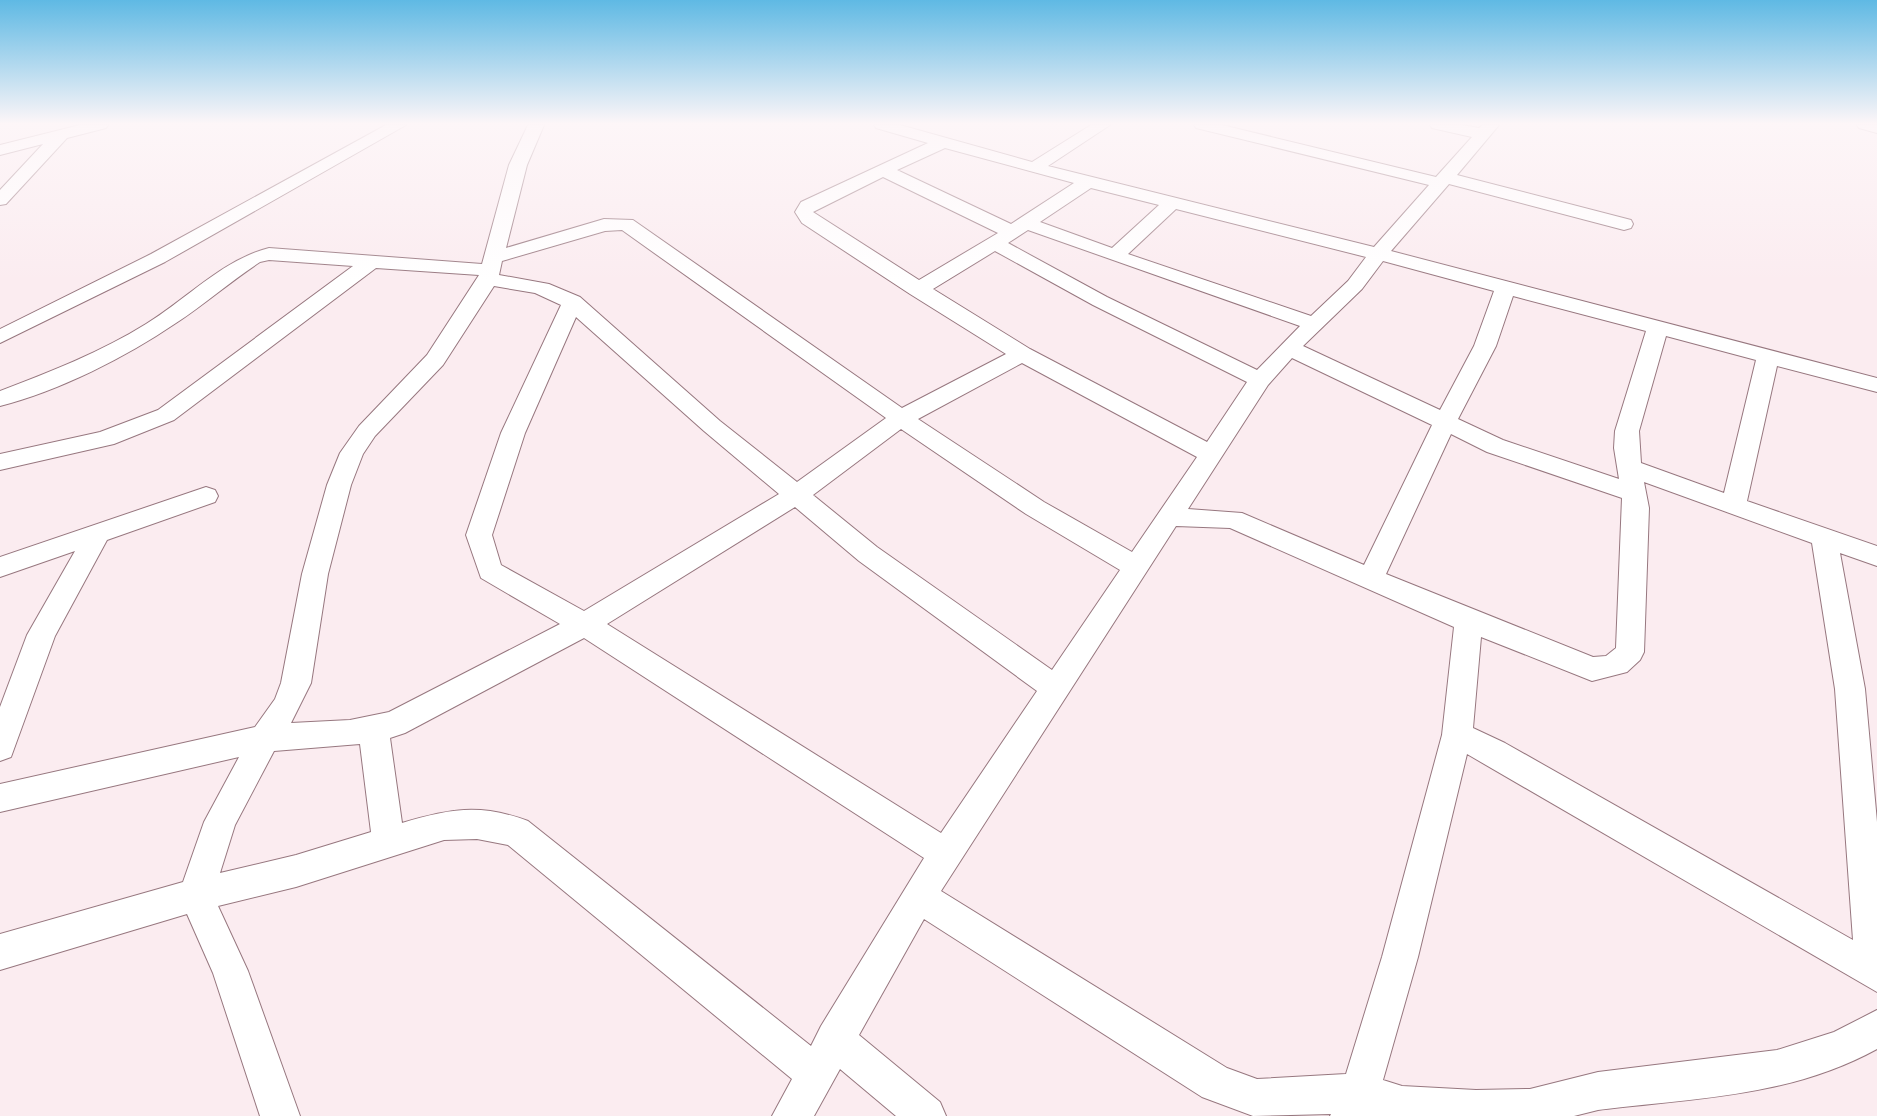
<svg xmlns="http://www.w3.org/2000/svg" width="1877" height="1116" viewBox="0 0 1877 1116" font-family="Inter,sans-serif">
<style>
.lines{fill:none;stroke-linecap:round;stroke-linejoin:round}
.minor-casing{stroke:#97777f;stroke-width:2}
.minor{fill:#fff;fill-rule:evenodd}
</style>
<rect width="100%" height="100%" fill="#fbecf0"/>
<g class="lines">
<defs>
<g id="minor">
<polygon points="80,125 108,125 106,128 67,138 6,204 0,205 0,190 43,144 0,155 0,145"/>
<polygon points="386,125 406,125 165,262 0,343 0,329 151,254"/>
<path d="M528,125H544L527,165L506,248L604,219L633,220L902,408L1006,354L910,294L802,223L795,212L801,202L928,143L876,128L874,125H900L1032,162L1091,125H1110L1048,166L1374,247L1429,185L1196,128L1194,125H1222L1436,177L1472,137L1432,128L1430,125H1462L1479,128L1482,125H1499L1457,175L1631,220L1633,224L1631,228L1624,230L1449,184L1391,251L1877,378V392L1777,366L1747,501L1877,546V566L1840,553L1865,689L1877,822V992L1467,754L1418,957L1383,1080L1402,1086L1476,1090L1530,1089L1598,1072L1777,1050L1834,1032L1877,1010V1049C1790,1097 1694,1098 1598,1110L1574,1116H1330L1331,1114L1253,1116L1202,1097L924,919L859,1035L940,1102L946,1116H896L840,1069L814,1116H772L792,1079L508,845L477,839L444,840L296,887L218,906L248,971L300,1116H260L213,973L187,914L0,970V934L183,882L204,822L239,757L0,812V784L255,727L275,699L281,683L302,574L327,485L340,453L359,426L427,355L479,275L376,268L174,420L114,444L0,470V454L100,432L158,410L353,266L269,260L260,262C231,281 205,304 176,323C126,357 59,391 0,406V391C50,372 101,352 146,324C187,299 222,260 269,248L482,264L509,165ZM945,148L1074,183L1011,224L897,170ZM883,177L998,233L919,280L813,212ZM1091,188L1159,205L1112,248L1040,222ZM1176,209L1366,257L1348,281L1311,316L1128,254ZM622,230L886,418L797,482L720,421L580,297L549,284L499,275L502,261L605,231ZM1028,230L1300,326L1257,370L1107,297L1008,243ZM995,251L1093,305L1247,382L1207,442L1030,349L933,289ZM1383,261L1494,291L1474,346L1440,410L1303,346L1362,289ZM494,286L535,293L561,305L501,433L466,535L481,578L560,624L389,712L350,720L291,723L311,683L328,574L351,485L363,454L375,436L443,365ZM1513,296L1646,331L1615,431L1614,448L1619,479L1503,440L1458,419L1496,346ZM576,317L704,431L779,494L584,611L501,565L492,535L525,433ZM1666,336L1756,360L1724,493L1641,463L1639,431ZM1292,358L1432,425L1364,565L1242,513L1188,509L1268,385ZM1022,363L1197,457L1132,552L1044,502L918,419ZM901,429L1026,514L1120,570L1052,670L877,547L813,495ZM1451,434L1487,452L1622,498L1616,648L1606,656L1593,657L1386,574ZM1644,482L1812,543L1835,689L1853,940L1505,743L1473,728L1481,637L1592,681L1627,672L1640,660L1644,652L1649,508ZM795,507L859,561L1037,691L941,833L607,624ZM1176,526L1230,528L1454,627L1442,735L1382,957L1346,1074L1257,1079L1227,1068L941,891ZM584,638L924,858L821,1026L811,1046L528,821C480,803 449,809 402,823L390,738L405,733ZM360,744L371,832L296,855L220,873L235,825L274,751Z"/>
<polygon points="1857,125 1877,125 1877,133 1859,128"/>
<polygon points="206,487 215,490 218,496 215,502 107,540 55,636 11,757 0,761 0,707 27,635 75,551 0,577 0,557"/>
</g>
</defs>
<!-- minor casing -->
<use href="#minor" class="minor-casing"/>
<!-- minor -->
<use href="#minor" class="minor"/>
</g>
<!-- sky -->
<linearGradient id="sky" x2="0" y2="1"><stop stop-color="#5fb9e4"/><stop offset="0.44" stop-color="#fdf6f8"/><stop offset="1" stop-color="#fdf6f8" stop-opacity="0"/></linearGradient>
<rect width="1877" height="281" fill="url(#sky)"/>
</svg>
